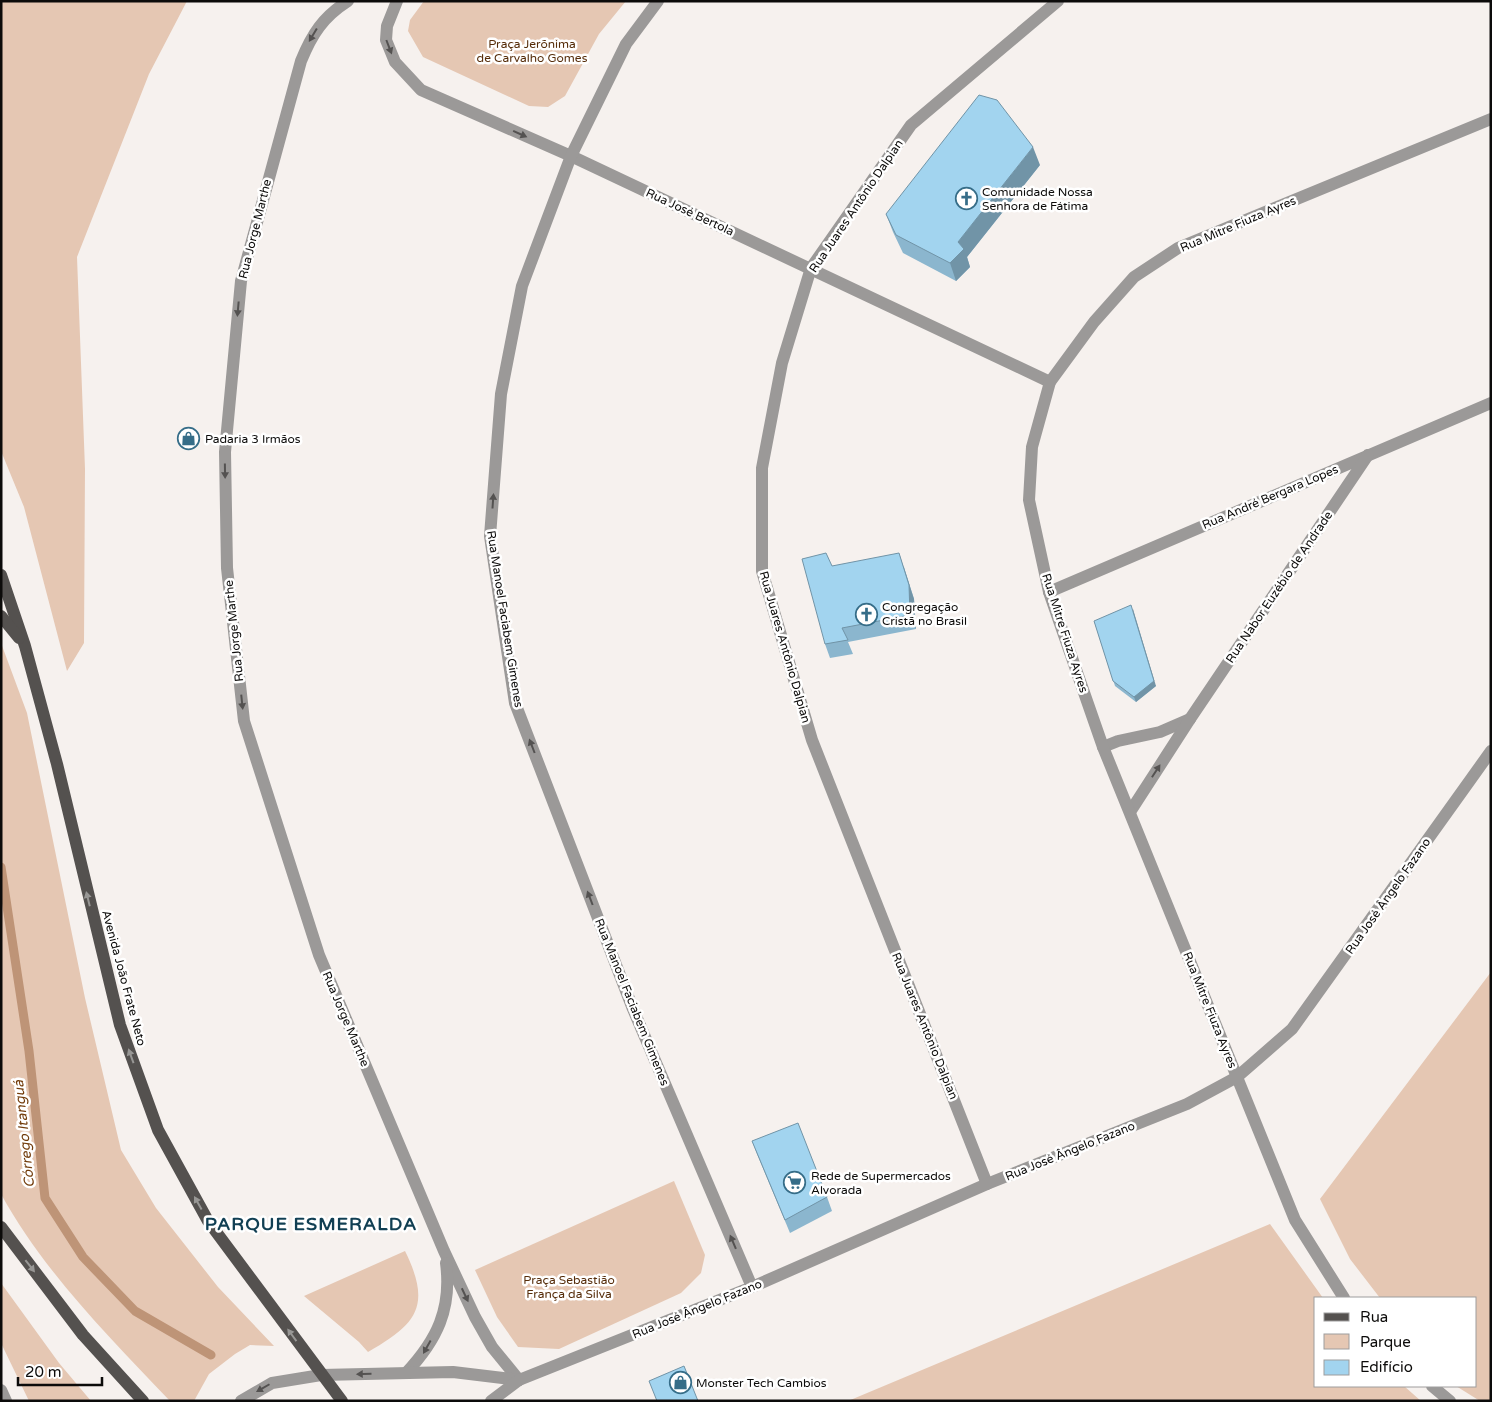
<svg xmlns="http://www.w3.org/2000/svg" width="1492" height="1402" viewBox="0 0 1492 1402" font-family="'Varela Round',sans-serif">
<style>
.green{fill:#e5c7b3}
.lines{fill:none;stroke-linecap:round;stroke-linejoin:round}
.stream{stroke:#be9477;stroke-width:9}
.minor{stroke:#9b9998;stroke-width:12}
.major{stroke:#54514f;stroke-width:12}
.wall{fill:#8bb6ce}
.shaded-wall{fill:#7194a7}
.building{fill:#a2d4ef;stroke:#7194a7}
.oneway{fill:#545251}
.oneway2{fill:#989795}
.labels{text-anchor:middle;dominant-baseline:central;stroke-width:5;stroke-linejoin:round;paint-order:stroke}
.park-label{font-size:12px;fill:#562d0a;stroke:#fff}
.poi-label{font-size:12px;fill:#0c0b0a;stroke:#fff;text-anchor:start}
.street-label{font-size:12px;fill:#0c0b0a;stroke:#fff}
.water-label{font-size:14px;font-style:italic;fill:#723c0b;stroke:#fff}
.district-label{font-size:18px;font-weight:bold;letter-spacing:1px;fill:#113f53;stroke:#fff}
</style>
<rect width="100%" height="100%" fill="#f6f1ee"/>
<!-- green -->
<g class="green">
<polygon points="1,1 187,1 149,74 77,257 85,469 84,643 67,671 24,507 1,451"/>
<polygon points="424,1 626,1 599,34 565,96 548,107 529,106 423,57 408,31 410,20"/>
<path d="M1,643L27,713L85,998L121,1150L156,1208L218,1287L274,1346L250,1345L235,1354L209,1374L194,1401H170C109,1337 44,1272 1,1194Z"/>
<polygon points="1491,972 1491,1401 1480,1401 1456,1386 1476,1386 1476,1298 1380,1298 1350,1259 1320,1199"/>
<polygon points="674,1181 705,1255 701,1273 681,1293 559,1349 518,1347 497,1317 475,1270"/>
<polygon points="1270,1224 1323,1298 1316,1298 1316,1386 1404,1386 1421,1401 848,1401"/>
<path d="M405,1251C432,1306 417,1324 368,1352L359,1342L304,1296Z"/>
<polygon points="1,1283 59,1363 91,1401 29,1401 1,1343"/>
</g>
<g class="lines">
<!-- stream -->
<polyline class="stream" points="1,867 29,1051 45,1198 83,1257 135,1311 211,1355"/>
<!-- minor -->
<g class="minor">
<path d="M348,1C323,17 312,34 301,61L241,281L225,452L227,568L244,721L319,955L444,1251L475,1317L492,1347L519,1380"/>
<polyline points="397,1 387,26 386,40 395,62 421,90 571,156 1050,382"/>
<polyline points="658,1 626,44 571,156 522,286 501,394 490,536 515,703 633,1009 752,1287"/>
<polyline points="1049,592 1491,403"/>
<polyline points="1103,747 1118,741 1160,732 1190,719"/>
<polyline points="1130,812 1190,719 1368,455"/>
<polyline points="987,1184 812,740 762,571 762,468 782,363 811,268 911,125 1058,1"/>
<polyline points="1344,1298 1295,1220 1103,747 1049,592 1029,500 1032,447 1050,382 1094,322 1134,277 1178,248 1491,119"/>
<path d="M406,1373C437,1340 452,1309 446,1263"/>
<polyline points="1432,1386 1450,1401"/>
<polyline points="1,1390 6,1401"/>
<polyline points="241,1401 272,1383 321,1375 453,1372 519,1380"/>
<polyline points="491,1401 519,1380 752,1287 987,1184 1187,1104 1237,1077 1292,1029 1491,751"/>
</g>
<!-- major -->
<g class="major">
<polyline points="1,575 25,646 57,764 120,1025 158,1130 208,1221 342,1401"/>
<polyline points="1,616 19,638"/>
<polyline points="1,1227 83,1335 143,1401"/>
</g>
</g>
<!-- wall -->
<g class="wall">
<polygon points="1040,165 967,257 970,267 956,281 903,253 893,232 886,214"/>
<polygon points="832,566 904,567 914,599 916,629 848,642 853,654 830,658 825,644"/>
<polygon points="1094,621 1156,686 1136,702 1115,686"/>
<polygon points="752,1141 827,1197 832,1211 790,1233 757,1154"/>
</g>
<!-- shaded-wall -->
<g class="shaded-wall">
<polygon points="1033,147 1040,165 967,257 970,267 956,281 950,263 958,242"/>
<polygon points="899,553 914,599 916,629 910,615"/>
<polygon points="1133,609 1156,686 1136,702 1134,697"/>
</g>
<!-- building -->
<g class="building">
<polygon points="979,95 997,100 1033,147 958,242 964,249 950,263 896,235 886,214"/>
<polygon points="826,553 832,566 899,553 909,585 910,615 842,628 848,640 825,644 802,559"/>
<polygon points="1131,605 1154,681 1134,697 1113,681 1094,621"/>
<polygon points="798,1123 827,1197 785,1220 752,1141"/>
<polygon points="684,1366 698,1401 657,1401 649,1381"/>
</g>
<!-- one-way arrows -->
<defs><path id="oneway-solid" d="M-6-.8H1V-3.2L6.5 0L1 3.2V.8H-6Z" transform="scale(1.25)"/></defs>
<g class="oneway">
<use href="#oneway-solid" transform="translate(313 35) rotate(121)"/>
<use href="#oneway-solid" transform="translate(389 47) rotate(69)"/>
<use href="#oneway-solid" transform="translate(520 134) rotate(24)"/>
<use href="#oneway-solid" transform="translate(238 309) rotate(95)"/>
<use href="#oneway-solid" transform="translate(225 471) rotate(89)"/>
<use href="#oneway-solid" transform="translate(493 501) rotate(-86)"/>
<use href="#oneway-solid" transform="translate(242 702) rotate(84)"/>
<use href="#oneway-solid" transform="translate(532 746) rotate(-111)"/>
<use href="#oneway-solid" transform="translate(1156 771) rotate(-57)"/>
<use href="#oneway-solid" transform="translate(590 898) rotate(-111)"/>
<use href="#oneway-solid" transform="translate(733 1242) rotate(-113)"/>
<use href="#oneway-solid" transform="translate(465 1295) rotate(65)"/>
<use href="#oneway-solid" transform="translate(427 1347) rotate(119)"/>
<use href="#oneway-solid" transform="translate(364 1374) rotate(179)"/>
<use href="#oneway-solid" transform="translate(263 1388) rotate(150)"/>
</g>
<g class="oneway2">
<use href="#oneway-solid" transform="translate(88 899) rotate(-104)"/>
<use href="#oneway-solid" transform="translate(131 1056) rotate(-110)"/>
<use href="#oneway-solid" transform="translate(198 1203) rotate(-119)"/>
<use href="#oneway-solid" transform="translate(30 1266) rotate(52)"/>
<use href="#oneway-solid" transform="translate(292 1335) rotate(-126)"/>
</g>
<!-- icons -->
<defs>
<symbol id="church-ring" viewBox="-11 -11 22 22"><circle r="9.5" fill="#fff" stroke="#366d88" stroke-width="1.5"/><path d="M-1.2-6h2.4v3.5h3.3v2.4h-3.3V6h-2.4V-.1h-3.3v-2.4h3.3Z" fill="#366d88"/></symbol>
<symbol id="shop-ring" viewBox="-11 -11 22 22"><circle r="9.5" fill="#fff" stroke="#366d88" stroke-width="1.5"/><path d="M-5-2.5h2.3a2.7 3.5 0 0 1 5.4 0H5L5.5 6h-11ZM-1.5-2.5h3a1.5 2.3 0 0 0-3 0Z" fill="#366d88"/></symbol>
<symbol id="supermarket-ring" viewBox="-11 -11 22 22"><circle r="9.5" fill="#fff" stroke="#366d88" stroke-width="1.5"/><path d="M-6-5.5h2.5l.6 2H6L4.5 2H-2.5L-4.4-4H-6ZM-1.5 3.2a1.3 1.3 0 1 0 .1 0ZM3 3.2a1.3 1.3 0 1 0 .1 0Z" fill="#366d88"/></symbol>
</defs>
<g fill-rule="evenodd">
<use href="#church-ring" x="954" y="186" width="25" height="25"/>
<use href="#shop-ring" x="176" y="426" width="25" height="25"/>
<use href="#church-ring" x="854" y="602" width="25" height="25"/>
<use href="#supermarket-ring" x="782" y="1170" width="25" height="25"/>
<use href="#shop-ring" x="668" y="1370" width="25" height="25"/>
</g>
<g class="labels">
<!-- park labels -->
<g class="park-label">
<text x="532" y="44">Praça Jerõnima<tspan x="532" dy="14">de Carvalho Gomes</tspan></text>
<text x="569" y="1280">Praça Sebastião<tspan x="569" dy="14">França da Silva</tspan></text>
</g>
<!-- poi labels -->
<g class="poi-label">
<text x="982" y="192">Comunidade Nossa<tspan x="982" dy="14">Senhora de Fátima</tspan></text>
<text x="205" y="439">Padaria 3 Irmãos</text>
<text x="882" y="607">Congregação<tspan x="882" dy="14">Cristã no Brasil</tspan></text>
<text x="811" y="1176">Rede de Supermercados<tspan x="811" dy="14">Alvorada</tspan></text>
<text x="696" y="1383">Monster Tech Cambios</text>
</g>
<!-- street labels -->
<g class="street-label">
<text transform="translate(856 206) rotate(-56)">Rua Juares Antônio Dalpian</text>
<text transform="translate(690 212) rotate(25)">Rua José Bertola</text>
<text transform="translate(1238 224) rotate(-23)">Rua Mitre Fiuza Ayres</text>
<text transform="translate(255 229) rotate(-76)">Rua Jorge Marthe</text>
<text transform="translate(1270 497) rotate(-23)">Rua André Bergara Lopes</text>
<text transform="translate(1279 587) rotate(-56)">Rua Nabor Euzébio de Andrade</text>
<text transform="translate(505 619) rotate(81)">Rua Manoel Faciabem Gimenes</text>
<text transform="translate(234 631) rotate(-96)">Rua Jorge Marthe</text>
<text transform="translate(1065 633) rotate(72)">Rua Mitre Fiuza Ayres</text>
<text transform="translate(785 647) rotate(74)">Rua Juares Antônio Dalpian</text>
<text transform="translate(1388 896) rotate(-55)">Rua José Ângelo Fazano</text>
<text transform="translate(124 978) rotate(75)">Avenida João Frate Neto</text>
<text transform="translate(632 1002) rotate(68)">Rua Manoel Faciabem Gimenes</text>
<text transform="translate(1210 1010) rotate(68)">Rua Mitre Fiuza Ayres</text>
<text transform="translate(346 1019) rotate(67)">Rua Jorge Marthe</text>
<text transform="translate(925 1026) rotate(68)">Rua Juares Antônio Dalpian</text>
<text transform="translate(1070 1151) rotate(-22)">Rua José Ângelo Fazano</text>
<text transform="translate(697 1309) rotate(-22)">Rua José Ângelo Fazano</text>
</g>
<!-- water labels -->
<g class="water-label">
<text transform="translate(24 1134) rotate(-96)">Córrego Itanguá</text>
</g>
<!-- district labels -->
<g class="district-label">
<text x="311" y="1224">PARQUE ESMERALDA</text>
</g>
</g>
<!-- border -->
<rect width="1492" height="1402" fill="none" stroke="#0c0b0a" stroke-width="5"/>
<!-- legend -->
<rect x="1314" y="1297" width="162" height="90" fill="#ffffff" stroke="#9e9d9d"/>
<rect x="1324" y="1313" width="25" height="8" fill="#54514f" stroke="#9e9d9d"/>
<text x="1360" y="1322" font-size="15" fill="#0c0b0a">Rua</text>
<rect x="1324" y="1334" width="25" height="15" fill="#e5c7b3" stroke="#9e9d9d"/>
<text x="1360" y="1347" font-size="15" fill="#0c0b0a">Parque</text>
<rect x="1324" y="1360" width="25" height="15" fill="#a2d4ef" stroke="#9e9d9d"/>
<text x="1360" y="1372" font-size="15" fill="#0c0b0a">Edifício</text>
<!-- scale -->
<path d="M18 1377v8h84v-8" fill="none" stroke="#0c0b0a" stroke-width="2.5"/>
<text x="25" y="1377" font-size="15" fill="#0c0b0a" stroke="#ffffff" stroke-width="4" paint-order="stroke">20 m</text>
</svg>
